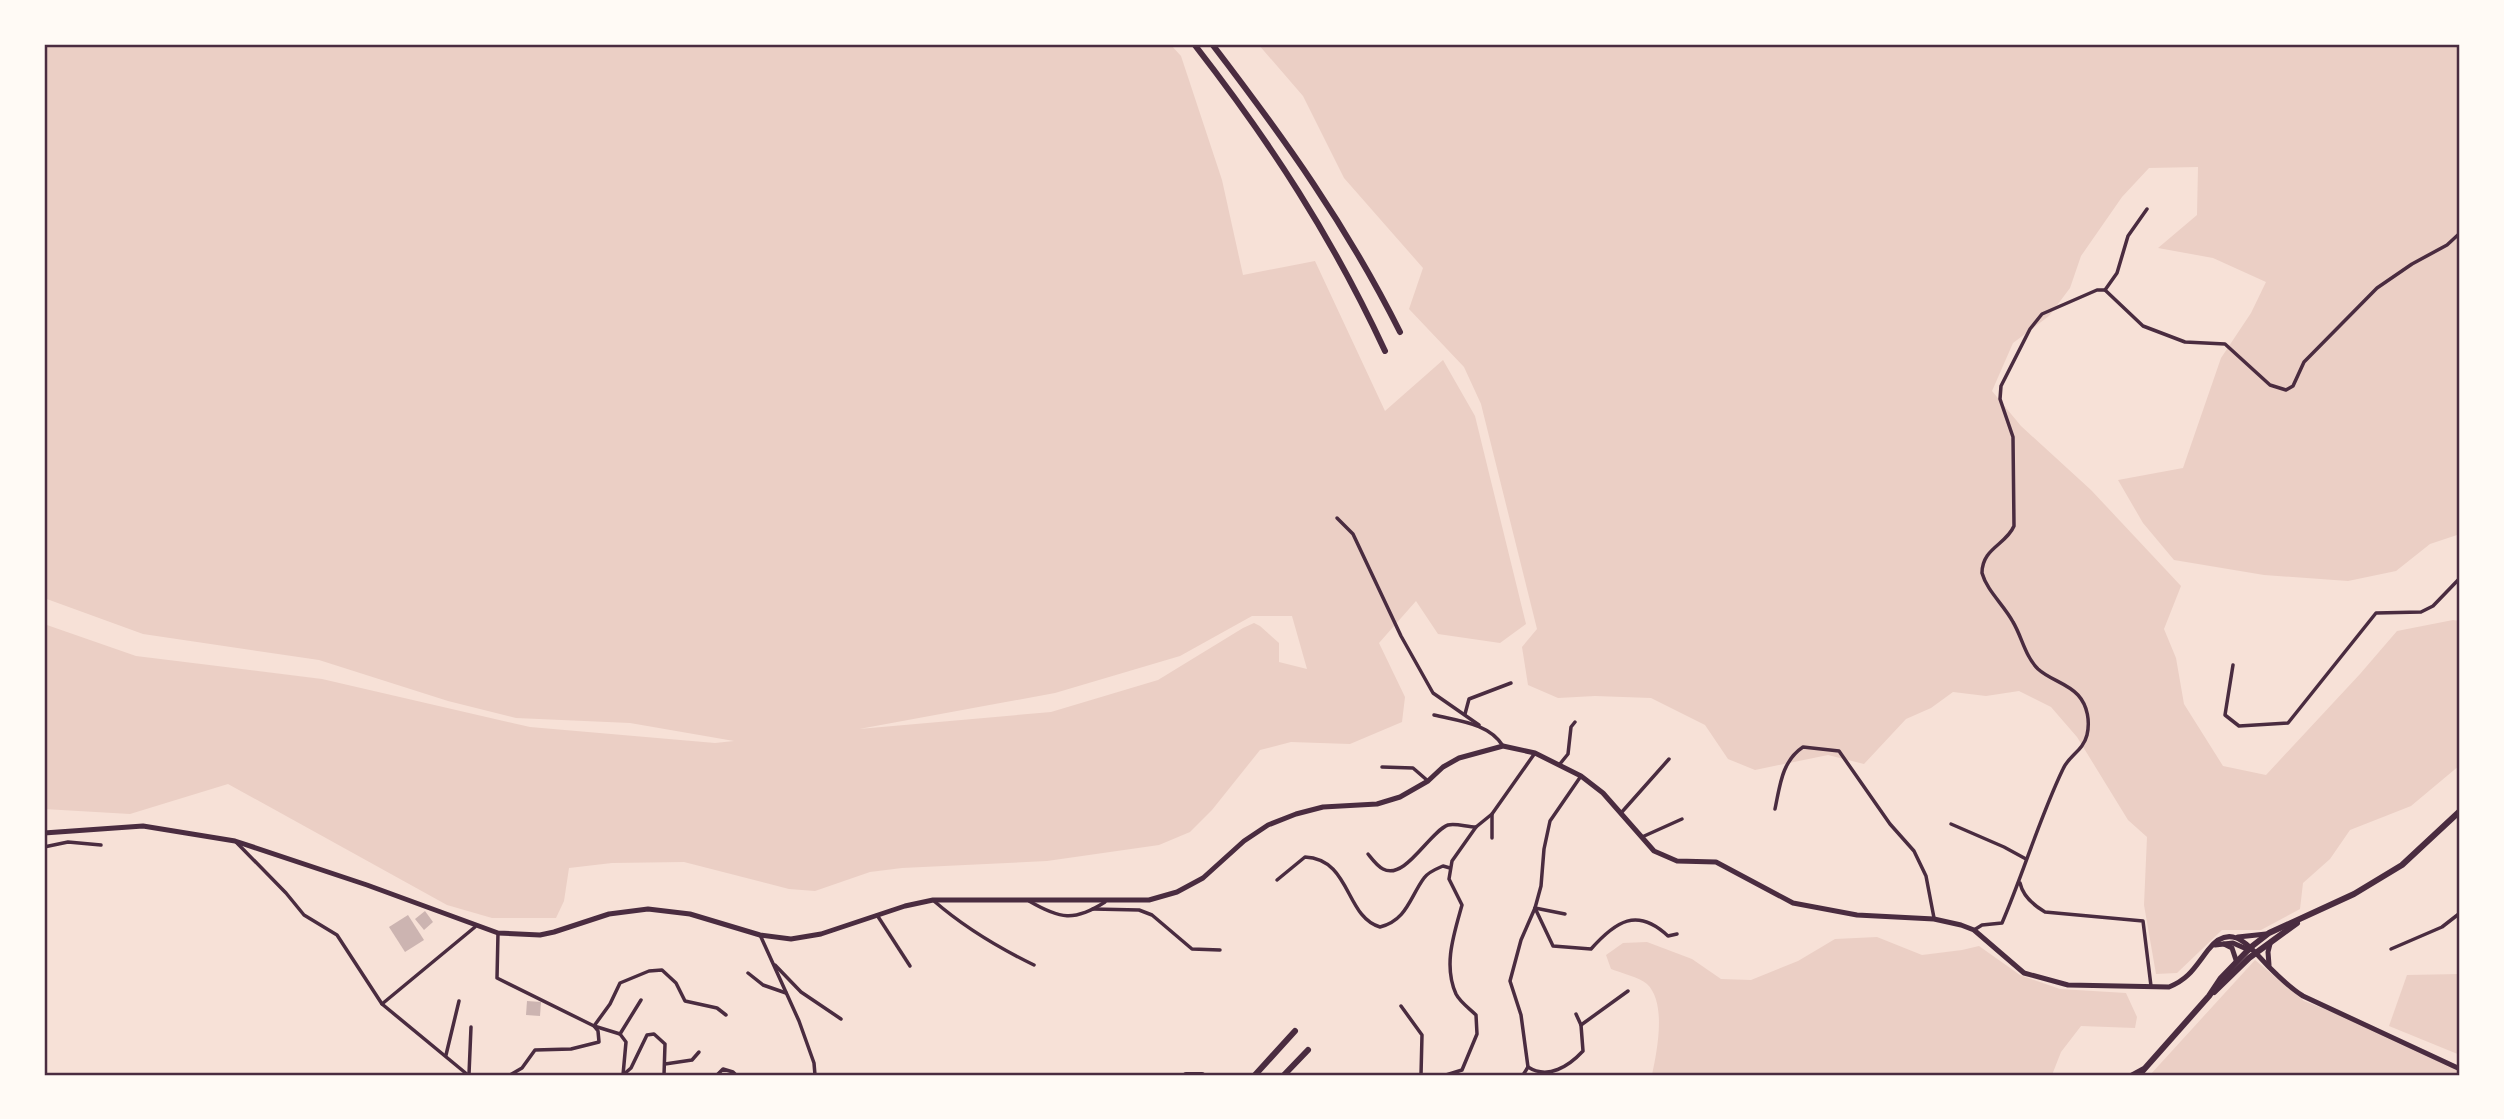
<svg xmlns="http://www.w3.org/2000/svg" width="2504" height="1119" viewBox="0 0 2504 1119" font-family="Raleway,sans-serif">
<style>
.green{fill:#ebcfc5;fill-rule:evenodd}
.building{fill:#ccb4b1}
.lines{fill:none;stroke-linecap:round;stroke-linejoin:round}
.minor{stroke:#4a2c40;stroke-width:3.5}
.tertiary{stroke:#4a2c40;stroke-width:5}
.secondary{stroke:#4a2c40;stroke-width:5}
.primary{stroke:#4a2c40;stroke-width:6}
.trunk{stroke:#4a2c40;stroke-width:6}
.neatline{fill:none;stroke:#4a2c40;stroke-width:2.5}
</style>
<rect width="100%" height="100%" fill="#f7e1d7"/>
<!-- green -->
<g class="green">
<path d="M44,44H1170L1181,56L1222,180L1243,275L1315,261L1385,411L1443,360L1475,416L1526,624L1500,643L1438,634L1416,601L1379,643L1405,697L1402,722L1350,744L1291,742L1260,750L1212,810L1190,832L1159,845L1047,861L902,868L870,872L815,891L789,889L684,862L612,863L569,868L564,901L556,918H492L447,905L228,784L130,814L44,809V624L136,656L322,679L530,727L715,743L734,741L630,723L516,718L448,701L319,660L143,634L44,598ZM1252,616H1292L1307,669L1279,662V643L1260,626L1254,623L1243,628L1158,680L1051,712L859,729L1055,693L1180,656Z"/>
<polygon points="1258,44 2460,44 2460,534 2430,544 2396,571 2348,581 2264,575 2174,560 2143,523 2118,480 2183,468 2221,358 2251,313 2266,282 2213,258 2158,248 2197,215 2198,167 2149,168 2122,197 2081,256 2070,288 2049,316 2013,343 1992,391 2021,426 2091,490 2181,586 2164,629 2176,658 2184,704 2223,766 2266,775 2360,674 2397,631 2453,620 2460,621 2460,765 2411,806 2350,830 2330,859 2303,883 2300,909 2261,930 2222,930 2177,973 2156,974 2144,905 2147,837 2128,820 2077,737 2051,707 2019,691 1986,696 1953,692 1931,708 1906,719 1864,764 1828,755 1755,770 1728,759 1705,725 1651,698 1595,696 1558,698 1528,685 1522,647 1537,629 1481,404 1464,367 1409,309 1423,268 1344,178 1303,96"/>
<path d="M1877,937L1922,955L1962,950L1979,946L2020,975L2060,989L2126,993L2137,1017L2135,1028L2081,1026L2061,1052L2052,1075H1652C1657,1051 1667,1003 1647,984C1639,977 1621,973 1611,969L1606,955L1623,943L1647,942L1692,959L1721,979L1751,980L1798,961L1835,939Z"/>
<polygon points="2255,960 2304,1001 2391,1035 2460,1070 2460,1075 2150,1075"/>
<polygon points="2460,974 2460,1055 2389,1026 2407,975"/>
</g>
<!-- building -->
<g class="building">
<polygon points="425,911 433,922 424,930 415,919"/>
<polygon points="408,915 424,940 405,952 389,927"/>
<polygon points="527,1001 541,1002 540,1016 526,1015"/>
</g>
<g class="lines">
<!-- minor -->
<g class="minor">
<polyline points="2105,290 2117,273 2128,236 2147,209"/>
<polyline points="1337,518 1353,534 1401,636 1433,693 1479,725"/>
<polyline points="2233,665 2225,715 2239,726 2288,723 2376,613 2421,612 2433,606 2460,578"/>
<polyline points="1465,714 1469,699 1511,683"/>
<path d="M1434,715C1458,721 1489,723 1503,746"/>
<polyline points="1559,765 1568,754 1571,727 1575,722"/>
<polyline points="1382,767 1413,768 1428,781"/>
<path d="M1775,809C1780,785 1782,761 1803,747L1839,751L1890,824L1914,851L1926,876L1934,918"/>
<polyline points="1621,813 1669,759"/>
<polyline points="1951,824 2004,847 2026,859"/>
<polyline points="1642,837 1682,819"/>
<polyline points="1492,838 1492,814"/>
<polyline points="236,842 286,893 304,915 337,935 382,1004 468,1075"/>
<polyline points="44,847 68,842 101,845"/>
<path d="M1368,854C1372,859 1377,866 1383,869C1405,881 1429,832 1448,825C1456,823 1467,827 1476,827"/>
<path d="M1277,880L1305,857C1351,859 1345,917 1380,927C1407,920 1410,897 1424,878C1428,872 1436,869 1443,866L1450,868"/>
<path d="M2020,883C2023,896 2033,905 2045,912L2143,921L2151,986"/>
<path d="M934,901C965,928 997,947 1034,965"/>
<path d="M1029,901C1060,919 1074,922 1105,902"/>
<path d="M1535,908L1553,946L1591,949C1616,921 1637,907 1668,936L1677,934"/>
<polyline points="1535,908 1565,914"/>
<polyline points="1093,909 1139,910 1152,915 1192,949 1220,950"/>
<polyline points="877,915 910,966"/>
<path d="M1974,930L1982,925L2002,923C2024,872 2039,819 2063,769C2069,755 2083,751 2087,735C2090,722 2088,706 2078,695C2067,683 2050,680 2038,669C2025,656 2022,637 2013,622C2004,605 1987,591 1982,573C1982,548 2006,545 2014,526L2013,437L2000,399L2001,386L2030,329L2042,314L2097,290H2105L2143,326L2185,342L2225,344L2270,385L2286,390L2293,386L2304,362L2377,288L2412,264L2447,245L2460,233"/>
<polyline points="498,933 497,978 594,1026 620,1034 626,1042 623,1075"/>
<polyline points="761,937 799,1021 814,1063 815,1075"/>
<polyline points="2391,949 2442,927 2460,913"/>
<polyline points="775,965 801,992 841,1019"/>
<polyline points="748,973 763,985 786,993"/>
<polyline points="382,1004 475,927"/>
<polyline points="1401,1006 1422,1035 1421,1075"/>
<polyline points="1581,1025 1628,991"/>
<polyline points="620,1034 641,1000"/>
<polyline points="446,1055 459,1001"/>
<polyline points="665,1064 692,1060 699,1052"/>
<path d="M1528,1067C1548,1080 1569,1066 1583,1051L1581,1025L1576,1014"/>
<polyline points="469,1074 471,1027"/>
<polyline points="510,1075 522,1068 535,1050 571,1049 599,1042 598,1031 594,1026 610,1004 620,983 649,971 662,970 676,983 685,1001 717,1008 726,1015"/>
<polyline points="623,1075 631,1068 647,1035 654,1034 665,1044 664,1075"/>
<polyline points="717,1075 723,1069 733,1072 736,1075"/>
<path d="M1446,1075L1462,1070L1477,1034L1476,1015C1470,1009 1460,1002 1456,994C1443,965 1454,934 1462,905L1449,879L1452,861L1476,827L1492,814L1535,753"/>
<polyline points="1523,1075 1528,1067 1521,1015 1510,981 1521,940 1535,908 1541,886 1544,849 1550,821 1581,776"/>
</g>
<!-- tertiary -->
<polyline class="tertiary" points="2132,1075 2143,1069"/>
<!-- secondary -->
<g class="secondary">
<path d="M44,833L143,826L235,841L367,885L498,933L540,935L554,932L609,914L648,909L690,914L760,935L791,939L821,934L905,906L933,900H1149L1177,892L1203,878L1244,841L1268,825L1296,814L1323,807L1377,804L1400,797L1428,781L1443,767L1459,758L1503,746L1535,753L1581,776L1603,793L1654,851L1677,861L1716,862L1793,903L1857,915L1934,919L1961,925L1974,930L2024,973L2068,985L2169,987C2189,979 2195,967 2208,950C2232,919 2251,949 2269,967C2280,978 2290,988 2303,996L2460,1069"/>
<polyline points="2238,937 2266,934"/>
<polyline points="2224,944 2232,948 2236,960"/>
<polyline points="2215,945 2233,943 2249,950"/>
<polyline points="2269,965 2268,952 2270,944"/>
</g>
<!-- primary -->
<g class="primary">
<polyline points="2214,992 2249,958 2297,923"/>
<polyline points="2139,1075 2209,996 2221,978 2251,947 2269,933 2354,894 2402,865 2460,811"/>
</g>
<!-- trunk -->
<g class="trunk">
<path d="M1194,44C1271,143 1332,237 1385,351"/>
<path d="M1212,44C1284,138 1347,226 1400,332"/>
<polyline points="1186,1075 1202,1075"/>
<polyline points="1255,1075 1295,1031"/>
<polyline points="1284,1075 1308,1050"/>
</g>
</g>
<!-- border -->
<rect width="2504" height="1119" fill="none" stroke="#fffaf5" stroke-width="91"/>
<rect x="46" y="46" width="2412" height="1028" class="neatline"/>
</svg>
